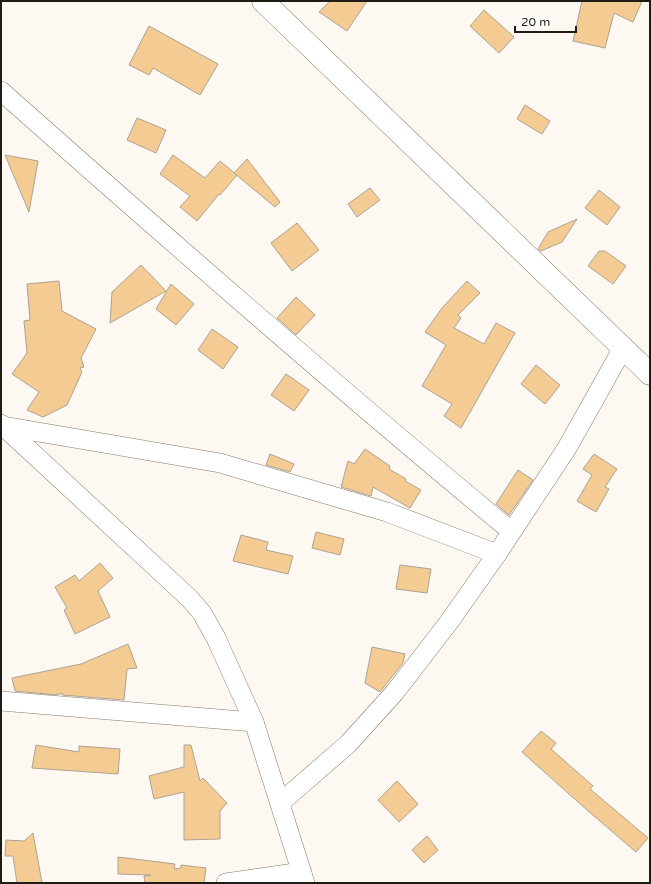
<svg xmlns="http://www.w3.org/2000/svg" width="651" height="884" viewBox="0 0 651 884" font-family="'Varela Round',sans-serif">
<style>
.building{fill:#f4cc93;stroke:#ada292}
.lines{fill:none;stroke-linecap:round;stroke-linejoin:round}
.minor-casing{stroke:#857a6b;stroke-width:20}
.tertiary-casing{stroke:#857a6b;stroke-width:23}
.minor{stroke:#fff;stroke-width:19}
.tertiary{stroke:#fff;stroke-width:22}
</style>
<rect width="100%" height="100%" fill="#fdf8f1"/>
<!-- building -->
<g class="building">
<polygon points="330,1 367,1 347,31 319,12"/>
<polygon points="582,1 642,1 633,22 614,13 605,48 573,41"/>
<polygon points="484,10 514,37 499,53 470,26"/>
<polygon points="149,26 218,64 200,95 153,68 149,75 129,65"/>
<polygon points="525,105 550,121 542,134 517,119"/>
<polygon points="137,118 166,130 156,153 127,140"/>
<polygon points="5,155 38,161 29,212"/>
<polygon points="173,155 205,178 220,161 237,175 220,195 219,194 197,221 180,207 190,196 160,174"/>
<polygon points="247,159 280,202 275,207 234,173"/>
<polygon points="370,188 380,200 357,217 348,204"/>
<polygon points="599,190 620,207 607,225 585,208"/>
<polygon points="577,219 562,242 541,251 538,249 548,232"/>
<polygon points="297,223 319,250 292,271 271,243"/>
<polygon points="599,251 605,251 626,266 613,284 588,266"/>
<polygon points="141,265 166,291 110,323 112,292"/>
<polygon points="59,281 62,311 96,329 81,358 84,367 80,368 82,372 67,405 43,417 27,410 39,392 12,374 27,353 24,321 30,320 27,284"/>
<polygon points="467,281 480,293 458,315 461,318 454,328 484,344 496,323 515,333 461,428 444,416 452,404 422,386 446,345 425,332 442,308"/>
<polygon points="171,284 194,304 176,325 156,309"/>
<polygon points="296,297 315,315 296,335 277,318"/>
<polygon points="212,329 238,347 223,369 198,350"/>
<polygon points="536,365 560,385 545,404 521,384"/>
<polygon points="286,374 309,390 294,411 271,395"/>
<polygon points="365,449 390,466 389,469 406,479 405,481 421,490 410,508 373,487 371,496 341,487 348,461 354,464"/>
<polygon points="270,454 294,464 290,472 266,465"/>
<polygon points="594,454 617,469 605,487 609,489 596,512 577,501 592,475 583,469"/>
<polygon points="518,470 533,480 509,515 496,504"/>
<polygon points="316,532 344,539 340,555 312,548"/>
<polygon points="241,535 268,542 266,550 293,556 288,574 233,561"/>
<polygon points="100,563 113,578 98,591 110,617 75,634 64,610 67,608 55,587 75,575 79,581"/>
<polygon points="400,565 431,569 427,593 396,589"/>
<polygon points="128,644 137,668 127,669 124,700 62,695 62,693 56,695 15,691 12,678 81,664"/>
<polygon points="372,647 405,654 403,663 380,692 365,683"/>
<polygon points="541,731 556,743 551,749 593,786 590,789 648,838 636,852 587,810 522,752"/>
<polygon points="36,745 79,752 79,746 120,749 118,774 32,768"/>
<polygon points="184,745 191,745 200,781 203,778 227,803 220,811 220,839 184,840 184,792 154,799 149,776 184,767"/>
<polygon points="397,781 418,804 399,822 378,800"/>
<polygon points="33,833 42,883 17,883 13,856 5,856 6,840 24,841"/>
<polygon points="427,836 438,850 424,863 412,850"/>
<polygon points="118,857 175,864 174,869 181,868 181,865 206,868 204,883 145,883 144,876 151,875 118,874"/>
</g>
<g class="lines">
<defs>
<g id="minor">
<path d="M1,91C169,240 338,388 511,531"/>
<polyline points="1,424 189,598 202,613 216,638 254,722 305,883"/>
<polyline points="3,426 220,463 387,512 497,554"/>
<polyline points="1,701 254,722"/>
<polyline points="280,803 348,744 395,692 449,622 497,554 567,448 623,348"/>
<polyline points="226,883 302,872"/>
</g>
<polyline id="tertiary" points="263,1 650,374"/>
</defs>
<!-- minor casing -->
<use href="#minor" class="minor-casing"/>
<!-- tertiary casing -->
<use href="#tertiary" class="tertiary-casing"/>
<!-- minor -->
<use href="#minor" class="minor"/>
<!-- tertiary -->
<use href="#tertiary" class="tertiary"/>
</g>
<!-- border -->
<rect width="651" height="884" fill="none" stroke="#1f1b15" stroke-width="4"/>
<!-- scale -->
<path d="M515 26v6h61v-6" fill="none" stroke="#1f1b15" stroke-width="2"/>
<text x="521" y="26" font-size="12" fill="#1f1b15" stroke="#ffffff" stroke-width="3" paint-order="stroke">20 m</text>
</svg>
